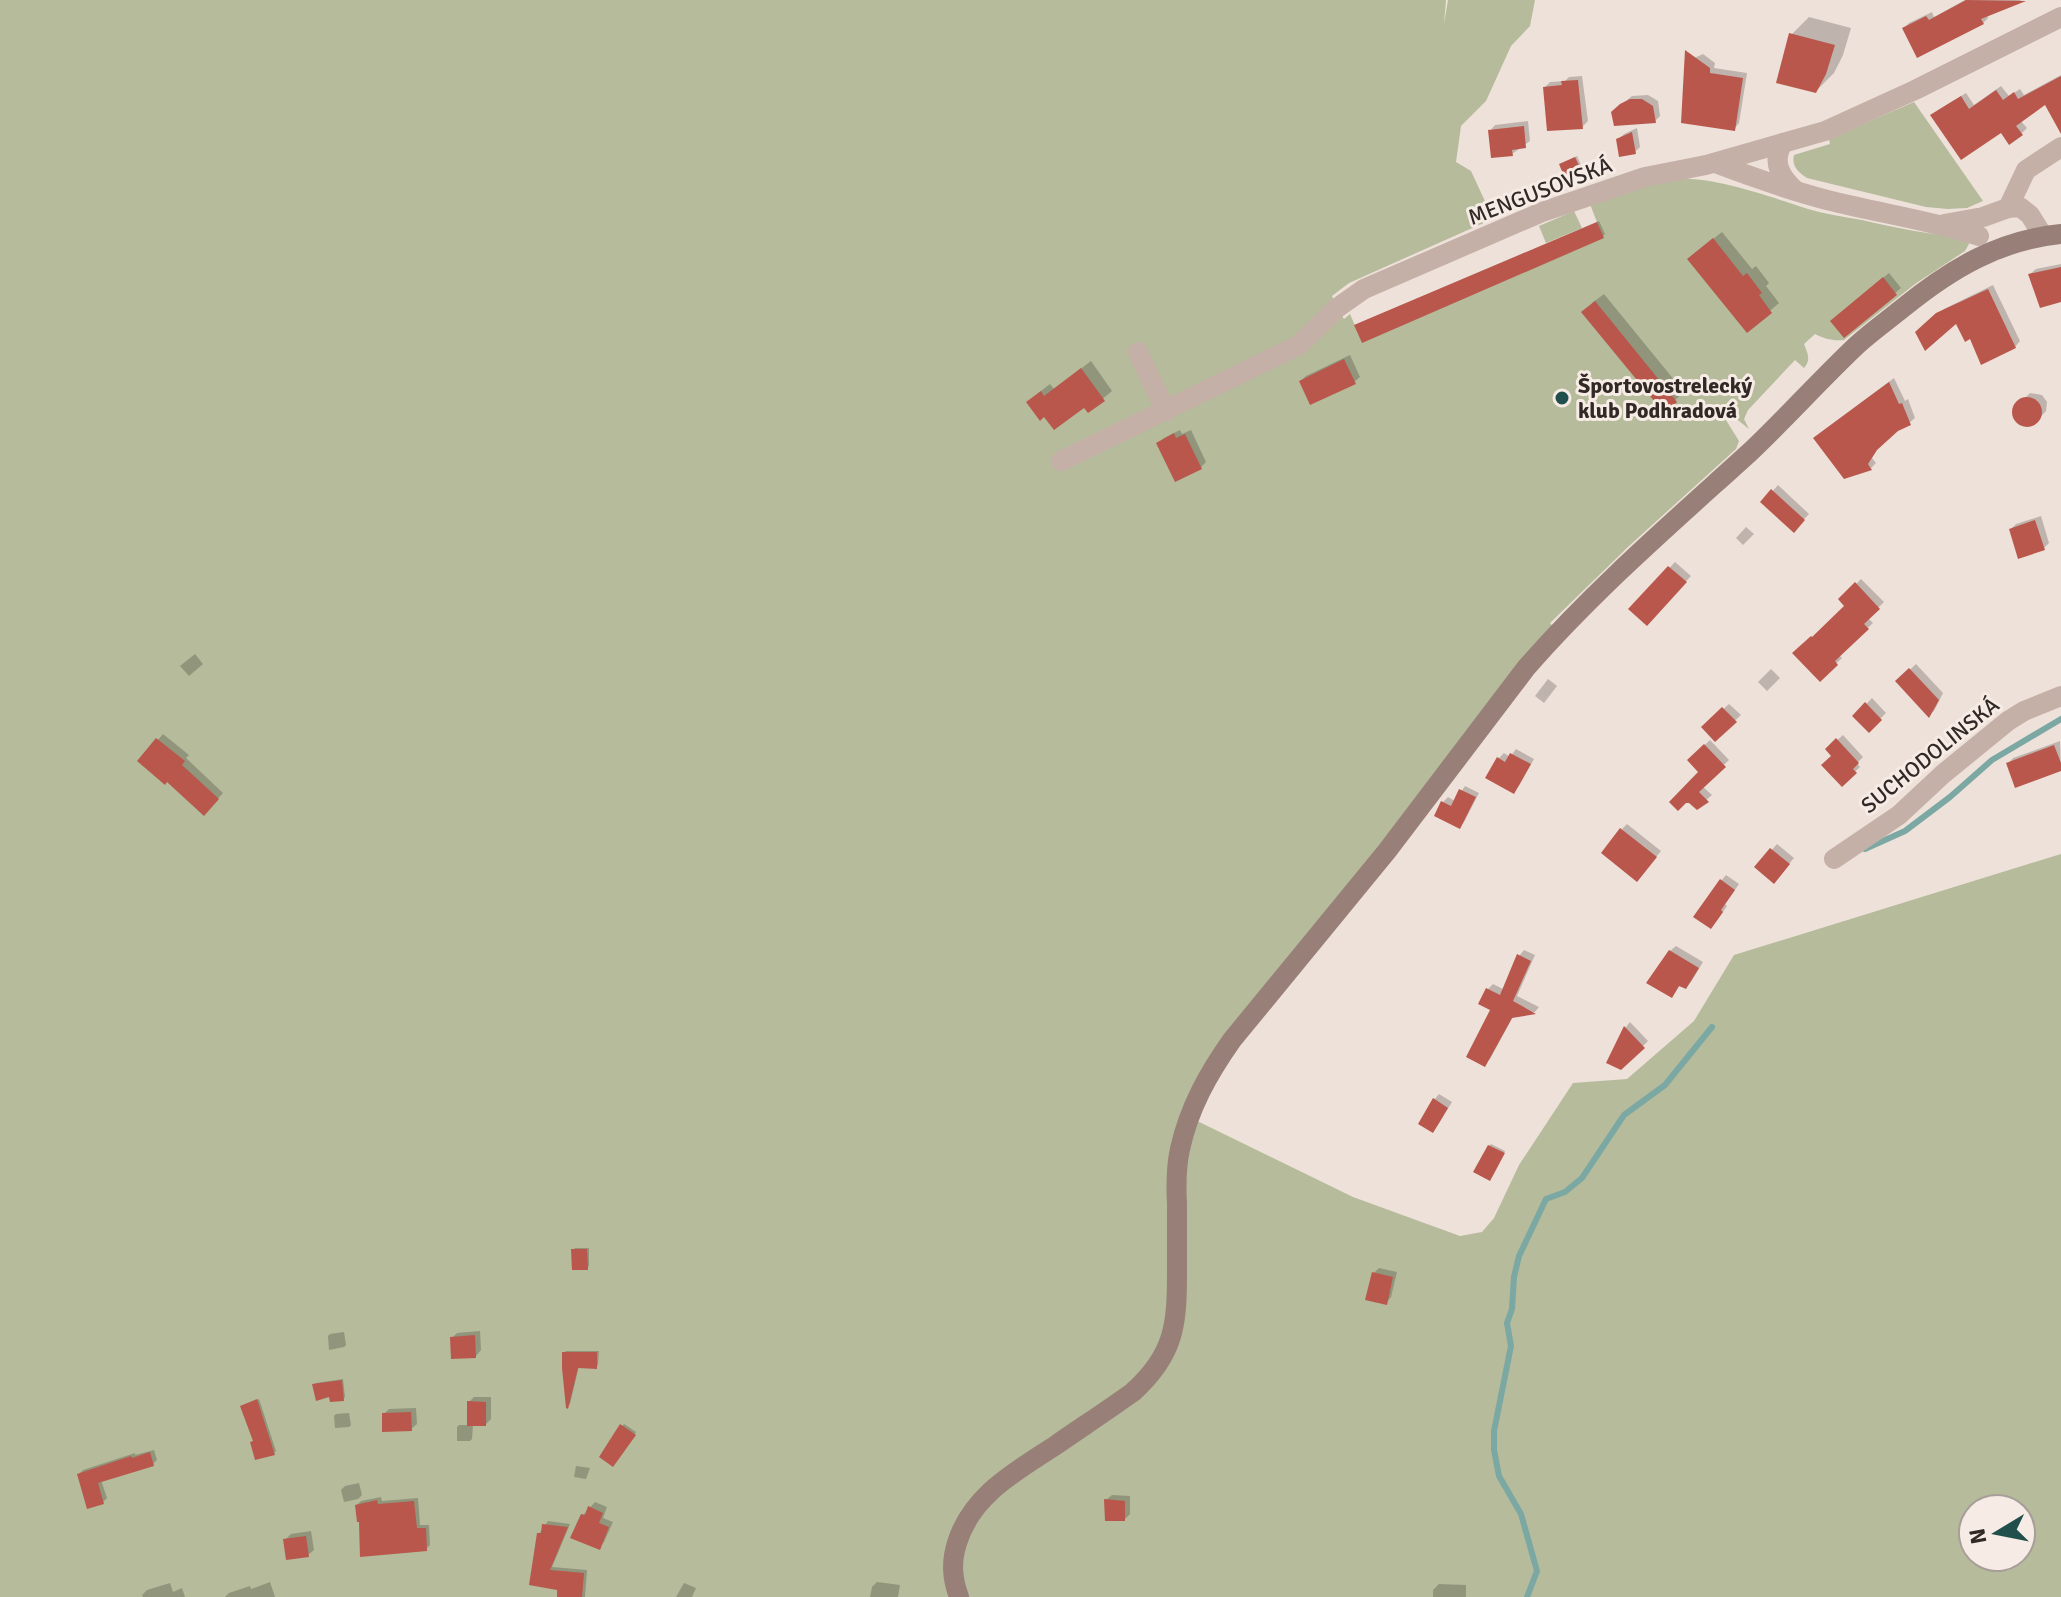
<svg xmlns="http://www.w3.org/2000/svg" width="2061" height="1597" viewBox="0 0 2061 1597" font-family="Signika,sans-serif">
<style>
.green{fill:#b5bb9b;fill-rule:evenodd}
.shadow{fill:#0003}
.lines{fill:none;stroke-linecap:round;stroke-linejoin:round}
.stream{stroke:#7ba8a3;stroke-width:6}
.building{fill:#b9574c}
.street{stroke:#c5b0a7;stroke-width:20}
.secondary{stroke:#987f78;stroke-width:20}
.poi-dot{fill:#214f4b;stroke:#f6ece5;stroke-width:3}
.labels{text-anchor:middle;dominant-baseline:central;stroke-width:6;stroke-linejoin:round;paint-order:stroke}
.street-label{font-size:22px;fill:#322826;stroke:#f6ece5}
.poi-label{font-size:22px;font-weight:bold;fill:#322826;stroke:#f6ece5;text-anchor:start}
</style>
<rect width="100%" height="100%" fill="#eee1d9"/>
<!-- green -->
<g class="green">
<path d="M0,0H1446L1444,24L1448,0H1535L1530,26L1511,46L1486,101L1461,126L1456,162L1471,171L1490,212L1488,221L1349,283L1332,296L1337,308L1344,319L1350,314L1362,342L1603,238L1590,204C1618,194 1646,181 1677,179C1717,177 1770,197 1808,209C1825,214 1844,217 1862,220C1896,228 1930,235 1964,237L1969,244L1965,251L1915,284L1844,340C1832,341 1825,339 1815,334L1804,344C1808,354 1811,360 1804,368L1795,360L1748,410L1744,419L1749,429L1729,413L1724,417L1739,441L1736,449L1629,546L1550,623L1557,631L1232,1040L1189,1117L1353,1197L1460,1236L1482,1232L1494,1218L1519,1165L1573,1083L1627,1079L1694,1021L1734,955L2061,854V1597H0ZM1973,1509H2021V1557H1973Z"/>
<path d="M1914,102L1983,201L1967,208L1948,209L1926,207L1807,178C1799,173 1791,166 1794,155L1830,144L1829,139Z"/>
<polygon points="1574,211 1582,228 1546,243 1539,226"/>
</g>
<!-- shadow -->
<g class="shadow">
<polygon points="1965,0 2022,0 1987,14 1988,18 1983,23 1904,28 1909,23 1932,12 1934,17"/>
<polygon points="1809,17 1851,28 1843,55 1834,73 1816,91 1791,35"/>
<polygon points="1703,54 1715,63 1714,68 1747,73 1739,123 1734,129 1692,59"/>
<polygon points="2061,75 2061,116 2045,102 2020,120 2027,128 2022,133 2001,130 1938,110 1966,93 1974,105 2001,86 2009,96 2020,89 2024,95"/>
<polygon points="1582,76 1588,121 1582,127 1545,87 1550,82 1565,81 1569,77"/>
<polygon points="1648,95 1658,101 1660,116 1655,121 1619,107 1632,96"/>
<polygon points="1528,121 1530,141 1512,154 1490,131 1495,125"/>
<polygon points="1637,128 1640,147 1635,152 1618,140 1624,134"/>
<polygon points="1577,156 1583,170 1581,172 1563,163"/>
<polygon points="1599,221 1605,234 1603,236 1359,323"/>
<polygon points="1722,232 1752,269 1756,266 1769,283 1766,286 1779,303 1748,330 1698,251"/>
<polygon points="2061,264 2061,300 2030,274 2036,269"/>
<polygon points="1889,273 1901,288 1844,336 1838,316"/>
<polygon points="1993,285 2020,341 2015,347 1957,321 1923,327 1944,309"/>
<polygon points="1604,294 1684,392 1664,410 1592,303"/>
<polygon points="1350,355 1360,377 1354,382 1301,381 1306,376"/>
<polygon points="1091,361 1112,391 1089,410 1085,405 1054,427 1037,394 1050,384 1054,389"/>
<polygon points="1894,378 1905,401 1908,399 1915,418 1909,423 1896,430 1880,444 1872,458 1876,463 1871,468 1820,433"/>
<polygon points="2030,393 2042,395 2047,402 2046,411 2034,424 2024,426 2021,424 2015,417 2015,408"/>
<polygon points="1180,430 1182,434 1191,430 1206,462 1201,467 1176,479 1159,443 1164,438"/>
<polygon points="1778,485 1809,514 1794,530 1763,502"/>
<polygon points="2041,516 2049,543 2044,548 2011,529 2016,524"/>
<polygon points="1746,527 1754,534 1743,545 1736,538"/>
<polygon points="1675,562 1691,576 1647,623 1631,609"/>
<polygon points="1861,579 1884,602 1868,618 1873,623 1839,655 1842,658 1820,679 1847,606 1841,599"/>
<polygon points="195,654 203,664 189,676 180,666"/>
<polygon points="1916,664 1943,693 1934,711 1929,715 1898,681"/>
<polygon points="1771,669 1780,678 1767,691 1758,682"/>
<polygon points="1548,679 1557,686 1544,703 1535,696"/>
<polygon points="1872,698 1886,713 1869,730 1855,716"/>
<polygon points="1729,704 1741,715 1715,739 1704,727"/>
<polygon points="163,734 189,755 186,758 223,793 204,814 167,780 140,761"/>
<polygon points="1843,735 1863,757 1857,763 1860,767 1842,784 1834,755 1827,749"/>
<polygon points="1710,740 1729,760 1702,786 1712,795 1697,808 1701,772 1689,760"/>
<polygon points="2060,741 2061,769 2008,764 2013,758"/>
<polygon points="1516,749 1534,759 1519,786 1513,792 1498,759 1504,753 1510,757"/>
<polygon points="1465,786 1479,793 1464,822 1460,827 1436,815 1443,802 1448,797 1455,801"/>
<polygon points="1627,824 1661,851 1642,874 1622,829"/>
<polygon points="1777,844 1794,858 1779,876 1757,867"/>
<polygon points="1726,875 1739,884 1725,904 1727,906 1716,922 1721,881"/>
<polygon points="1676,946 1703,962 1691,982 1685,987 1681,984 1672,996 1670,951"/>
<polygon points="1524,950 1535,955 1517,996 1539,1007 1535,1012 1514,1015 1490,1059 1484,1064 1492,1009 1488,989 1493,984 1505,990 1519,956"/>
<polygon points="1630,1022 1648,1041 1621,1068 1609,1062 1626,1027"/>
<polygon points="1439,1094 1452,1102 1438,1125 1433,1130 1434,1100"/>
<polygon points="1491,1144 1505,1151 1492,1177 1489,1146"/>
<polygon points="575,1248 589,1248 589,1266 587,1268 573,1250"/>
<polygon points="1379,1268 1397,1272 1391,1297 1386,1303 1374,1273"/>
<polygon points="480,1331 481,1350 476,1356 452,1338 457,1333"/>
<polygon points="344,1332 346,1345 344,1347 329,1350 328,1336 330,1334"/>
<polygon points="566,1351 599,1351 598,1365 596,1367 579,1366 570,1404 567,1406 564,1353"/>
<polygon points="343,1379 345,1397 343,1399 314,1385 316,1383"/>
<polygon points="474,1397 491,1397 491,1419 486,1424 473,1424 472,1439 470,1441 457,1441 457,1427 459,1425 469,1425 469,1402"/>
<polygon points="259,1399 276,1451 274,1453 254,1440 242,1406"/>
<polygon points="416,1408 417,1424 411,1429 384,1414 389,1409"/>
<polygon points="349,1413 351,1425 349,1427 335,1428 334,1416 336,1414"/>
<polygon points="624,1424 636,1432 615,1463 611,1441"/>
<polygon points="154,1450 157,1460 153,1464 101,1480 107,1498 103,1502 79,1474 83,1470 135,1453 135,1455"/>
<polygon points="576,1466 590,1468 586,1479 574,1477"/>
<polygon points="359,1483 362,1495 358,1499 344,1502 341,1490 345,1486"/>
<polygon points="1112,1495 1130,1496 1130,1514 1125,1519 1106,1500"/>
<polygon points="381,1497 382,1501 418,1498 420,1525 429,1525 430,1545 426,1549 357,1505 361,1501"/>
<polygon points="595,1502 607,1507 603,1518 613,1522 604,1542 599,1548 583,1515"/>
<polygon points="548,1521 570,1524 552,1567 587,1570 585,1597 559,1597 559,1589 531,1583 539,1534"/>
<polygon points="311,1531 314,1550 308,1555 285,1540 291,1534"/>
<polygon points="270,1582 275,1597 225,1597 229,1593 250,1586 251,1589"/>
<polygon points="877,1582 900,1585 898,1597 870,1597 872,1587"/>
<polygon points="170,1583 173,1592 182,1588 185,1597 143,1597 142,1595 147,1590"/>
<polygon points="684,1583 696,1588 692,1597 676,1597"/>
<polygon points="1439,1584 1466,1585 1466,1597 1433,1597 1433,1590"/>
</g>
<g class="lines">
<!-- stream -->
<g class="stream">
<polyline points="1865,849 1905,831 1950,797 1992,760 2061,719"/>
<polyline points="1527,1597 1537,1571 1521,1514 1499,1476 1494,1450 1494,1431 1511,1346 1507,1323 1512,1309 1514,1277 1519,1256 1546,1199 1565,1192 1582,1178 1624,1115 1665,1085 1712,1027"/>
</g>
</g>
<!-- building -->
<g class="building">
<polygon points="1966,0 2026,1 1981,19 1984,24 1917,58 1902,28 1926,16 1929,20"/>
<polygon points="1789,33 1835,45 1826,74 1816,93 1776,83"/>
<polygon points="1685,50 1710,68 1710,73 1743,78 1735,131 1681,123"/>
<polygon points="2061,76 2061,134 2045,105 2016,126 2023,135 2009,145 2001,133 1961,160 1930,115 1961,96 1969,109 1996,90 2003,100 2014,92 2018,99"/>
<polygon points="1578,80 1583,129 1547,131 1543,87 1562,85 1561,81"/>
<polygon points="1630,99 1642,99 1653,106 1656,123 1614,126 1611,112 1620,104"/>
<polygon points="1524,126 1526,148 1512,150 1513,156 1491,158 1488,130"/>
<polygon points="1632,132 1636,154 1619,157 1616,139"/>
<polygon points="1575,157 1583,174 1566,181 1559,164"/>
<polygon points="1597,222 1604,238 1362,343 1354,325"/>
<polygon points="1713,238 1743,276 1747,273 1762,293 1759,295 1772,313 1747,333 1687,259"/>
<polygon points="2061,267 2061,302 2040,308 2028,274"/>
<polygon points="1883,277 1897,295 1844,338 1830,321"/>
<polygon points="1988,289 2016,348 1981,365 1970,339 1965,342 1956,324 1925,351 1915,332 1936,313"/>
<polygon points="1595,301 1677,402 1664,413 1581,312"/>
<polygon points="1344,359 1356,384 1310,405 1299,381"/>
<polygon points="1081,368 1105,401 1088,413 1084,408 1054,430 1044,417 1040,421 1026,402 1041,391 1044,396"/>
<polygon points="1889,382 1899,404 1902,403 1911,425 1898,431 1877,450 1868,464 1872,470 1844,479 1813,438"/>
<circle cx="2027" cy="412" r="15"/>
<polygon points="1174,433 1176,438 1185,434 1202,469 1175,482 1156,443"/>
<polygon points="1771,489 1805,520 1794,533 1760,502"/>
<polygon points="2035,520 2045,550 2018,559 2009,529"/>
<polygon points="1668,566 1687,582 1647,626 1628,609"/>
<polygon points="1855,582 1880,609 1864,624 1869,629 1835,661 1838,665 1820,682 1792,653 1811,636 1812,637 1844,606 1838,599"/>
<polygon points="1909,668 1939,700 1929,718 1895,681"/>
<polygon points="1865,702 1882,720 1869,733 1852,716"/>
<polygon points="1722,707 1737,722 1715,742 1701,727"/>
<polygon points="156,738 185,761 182,765 219,799 204,816 167,782 165,785 137,761"/>
<polygon points="1836,738 1859,763 1853,769 1857,773 1842,787 1821,765 1831,756 1825,749"/>
<polygon points="1704,744 1726,767 1699,792 1709,802 1697,810 1689,803 1686,803 1678,811 1669,802 1698,772 1687,760"/>
<polygon points="2054,745 2061,763 2061,771 2015,788 2006,763"/>
<polygon points="1510,753 1531,764 1514,794 1485,778 1497,757 1505,762"/>
<polygon points="1459,789 1476,797 1460,829 1434,816 1441,801 1451,806"/>
<polygon points="1620,828 1657,857 1637,882 1601,853"/>
<polygon points="1770,848 1790,864 1774,884 1754,867"/>
<polygon points="1720,879 1735,890 1721,910 1723,912 1711,929 1693,917"/>
<polygon points="1669,950 1699,968 1686,989 1679,986 1672,998 1646,983"/>
<polygon points="1517,954 1531,961 1513,1001 1536,1014 1512,1018 1485,1067 1466,1057 1490,1010 1478,1004 1486,988 1500,995"/>
<polygon points="1624,1026 1645,1048 1621,1070 1606,1063"/>
<polygon points="1433,1098 1448,1108 1433,1133 1418,1124"/>
<polygon points="1488,1145 1505,1153 1490,1181 1473,1172"/>
<polygon points="571,1249 587,1249 588,1270 572,1270"/>
<polygon points="1372,1272 1393,1277 1387,1305 1365,1300"/>
<polygon points="475,1335 476,1358 451,1359 450,1337"/>
<polygon points="562,1352 597,1352 597,1369 578,1368 568,1409 566,1408 562,1368"/>
<polygon points="342,1380 344,1401 330,1402 329,1397 316,1401 312,1384"/>
<polygon points="257,1399 275,1455 255,1460 250,1442 253,1441 240,1406"/>
<polygon points="467,1401 486,1402 486,1426 467,1426"/>
<polygon points="411,1412 412,1431 382,1432 382,1413"/>
<polygon points="620,1424 636,1435 613,1467 599,1457"/>
<polygon points="150,1452 154,1466 98,1483 104,1504 87,1509 77,1474 131,1456 132,1458"/>
<polygon points="1104,1499 1125,1501 1125,1521 1105,1521"/>
<polygon points="377,1500 378,1504 414,1501 417,1528 426,1528 427,1551 360,1557 359,1522 357,1522 355,1505"/>
<polygon points="588,1506 603,1513 599,1523 609,1527 600,1550 570,1538 581,1514 585,1515"/>
<polygon points="542,1524 568,1527 550,1570 584,1573 582,1597 557,1597 557,1590 529,1585 537,1533 541,1533"/>
<polygon points="306,1536 309,1557 286,1560 283,1539"/>
</g>
<g class="lines">
<!-- street -->
<g class="street">
<path d="M1783,143C1771,162 1781,178 1796,191"/>
<path d="M1715,163C1752,177 1789,190 1827,200C1878,213 1929,220 1979,236"/>
<polyline points="2008,208 2026,170 2061,147"/>
<polyline points="1944,224 1983,217 2008,208 2020,207 2030,215 2043,236"/>
<polyline points="1138,352 1166,411"/>
<polyline points="1061,461 1299,345 1337,308 1364,289 1542,212 1645,177 1706,165 1825,131 1915,90 2061,17"/>
<polyline points="1834,859 1899,815 1943,774 2008,721 2024,711 2061,696"/>
</g>
<!-- secondary -->
<path class="secondary" d="M959,1597C952,1578 951,1562 957,1543C972,1494 1017,1471 1056,1445C1082,1427 1108,1410 1133,1392C1175,1354 1177,1324 1177,1271C1177,1249 1177,1226 1177,1204C1176,1186 1176,1167 1180,1149C1189,1108 1208,1074 1232,1040L1387,851L1526,668C1594,590 1673,522 1749,453C1786,418 1820,380 1857,345C1871,332 1888,320 1904,307C1951,269 1999,240 2061,234"/>
</g>
<!-- markers -->
<circle class="poi-dot" cx="1562" cy="398" r="8"/>
<g class="labels">
<!-- street labels -->
<g class="street-label">
<text transform="translate(1540 191) rotate(-21)">MENGUSOVSKÁ</text>
<text transform="translate(1930 755) rotate(-39)">SUCHODOLINSKÁ</text>
</g>
<!-- poi labels -->
<g class="poi-label">
<text x="1578" y="385">Športovostrelecký<tspan x="1578" dy="25">klub Podhradová</tspan></text>
</g>
</g>
<!-- north arrow -->
<g transform="translate(1997 1533) rotate(260)"><circle r="38" fill="#f6ece5" stroke="#a89e99" stroke-width="2"/>
<path d="M0-6L14 30L0 20L-14 30Z" fill="#214f4b"/>
<text y="-12" font-size="22" font-weight="bold" text-anchor="middle" fill="#322826">N</text>
</g>
</svg>
